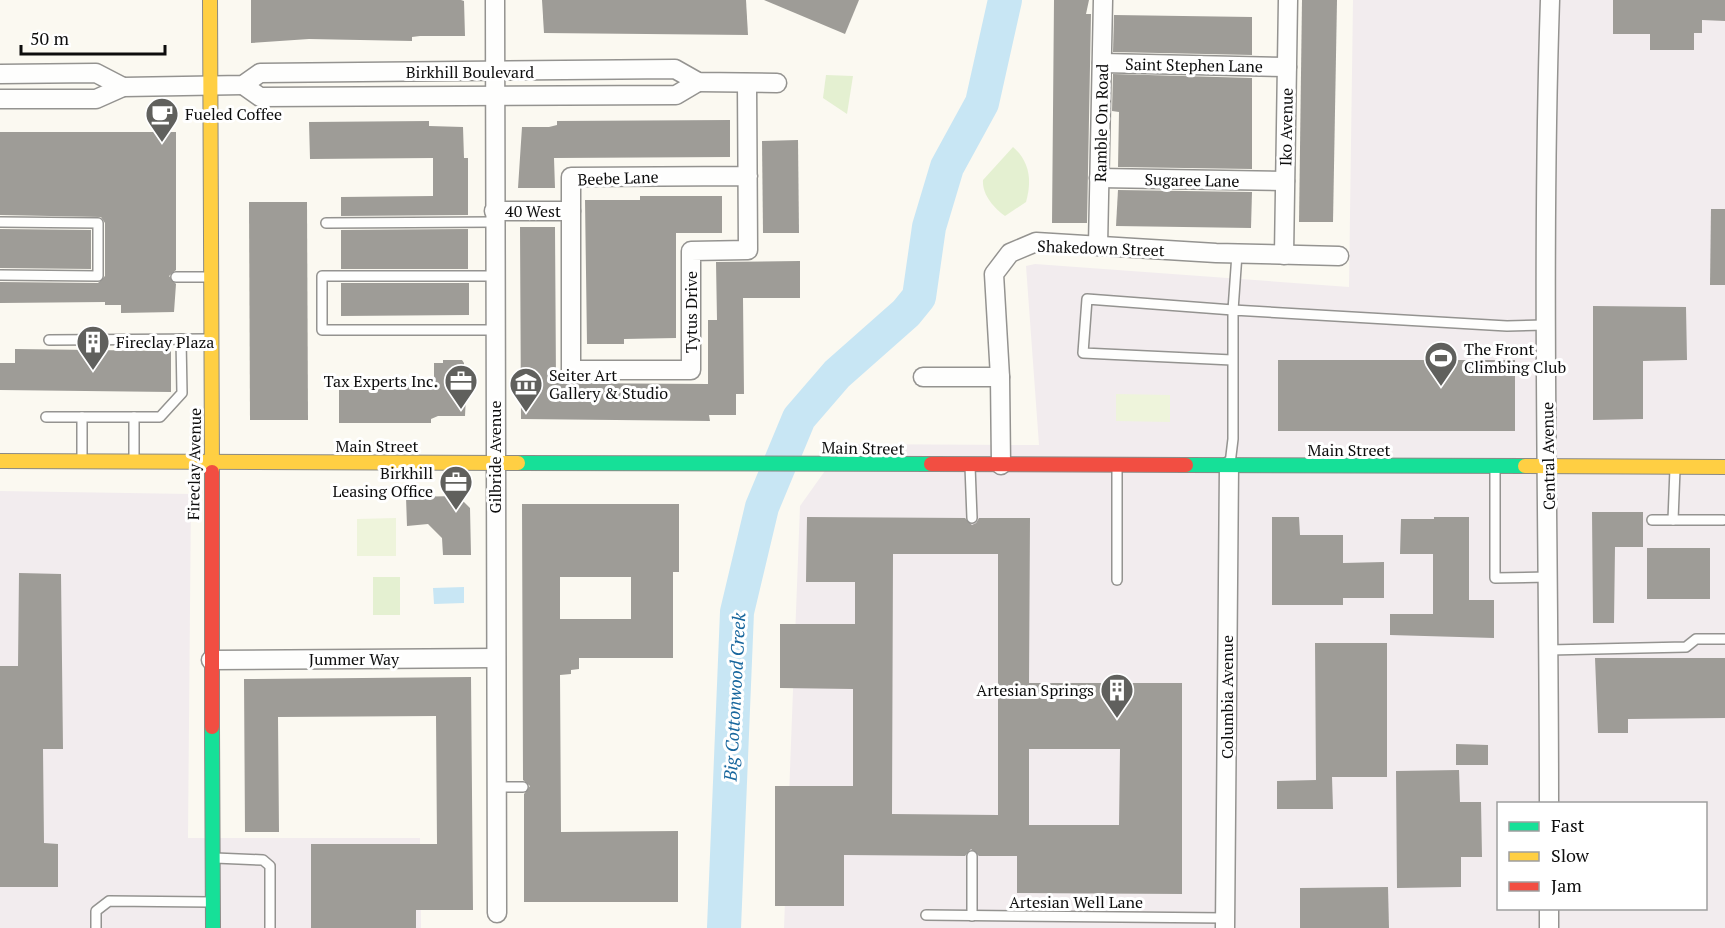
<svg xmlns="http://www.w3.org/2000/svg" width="1725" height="928" viewBox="0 0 1725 928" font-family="'PT Serif',serif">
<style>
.industrial{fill:#f2ecee;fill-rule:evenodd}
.green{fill:#e4f0d1}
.pitch{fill:#eef4db}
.water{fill:#c8e6f4}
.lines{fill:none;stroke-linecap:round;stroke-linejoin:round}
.river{stroke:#c8e6f4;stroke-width:34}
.building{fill:#9e9c97;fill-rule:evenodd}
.lane-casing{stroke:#949390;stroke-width:12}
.street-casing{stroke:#949390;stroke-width:21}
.fast-casing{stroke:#8b8a86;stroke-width:16}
.slow-casing{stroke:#8b8a86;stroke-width:16}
.jam-casing{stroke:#8b8a86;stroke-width:16}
.lane{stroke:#fefefd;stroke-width:9}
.street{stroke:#fefefd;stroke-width:18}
.fast{stroke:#16e098;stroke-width:14}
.slow{stroke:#ffcf43;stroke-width:14}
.jam{stroke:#f24e42;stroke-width:14}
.labels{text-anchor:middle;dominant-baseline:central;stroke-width:6;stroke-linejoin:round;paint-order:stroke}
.street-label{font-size:16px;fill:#0d0d0d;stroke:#fff}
.poi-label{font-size:16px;fill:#0d0d0d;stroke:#fff;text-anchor:start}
.water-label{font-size:18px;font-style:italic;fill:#17669d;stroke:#fff}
</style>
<rect width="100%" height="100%" fill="#fbf9f1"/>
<!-- industrial -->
<g class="industrial">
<path d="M1353,0H1725V928H784L800,506L844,444L1039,445L1026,266L1035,264L1349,287ZM1498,804H1706V908H1498Z"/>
<polygon points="0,491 191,494 188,838 420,838 421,928 0,928"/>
</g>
<!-- green -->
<g class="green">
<polygon points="826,75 853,76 847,114 823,98"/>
<path d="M1013,147C1030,162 1032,181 1026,202L1005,216C994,208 982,195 983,180Z"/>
<rect x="373" y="577" width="27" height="38"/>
</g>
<!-- pitch -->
<g class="pitch">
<polygon points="1116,394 1170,395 1170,422 1116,421"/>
<polygon points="396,518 396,556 357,556 357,519"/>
</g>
<!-- water -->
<polygon class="water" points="464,587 464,603 434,604 433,588"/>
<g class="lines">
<!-- river -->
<polyline class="river" points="724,928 737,612 762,507 799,418 837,374 906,313 919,297 929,227 947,167 982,103 1005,0"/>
</g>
<!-- building -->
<g class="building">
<polygon points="251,0 461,0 464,1 465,36 420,36 412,37 412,41 309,39 251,43"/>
<polygon points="542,0 746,0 748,35 544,33"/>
<polygon points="764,0 859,0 845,34"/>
<polygon points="1054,0 1089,0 1086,14 1091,14 1087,223 1052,223"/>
<polygon points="1302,0 1337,0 1333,222 1299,222"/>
<polygon points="1613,0 1725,0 1725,21 1702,20 1702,33 1694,33 1694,50 1650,50 1650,34 1613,34"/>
<polygon points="1114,15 1252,17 1252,55 1113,52"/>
<polygon points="1113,74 1252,78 1252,169 1118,167 1119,112 1112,111"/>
<polygon points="730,120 730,157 554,158 555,188 518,188 522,127 549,127 557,125 557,121"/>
<polygon points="429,121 429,126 463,127 464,158 468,158 468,215 341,216 341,197 433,196 433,158 310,159 309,122"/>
<polygon points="0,132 176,132 176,270 169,276 176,284 174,312 121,313 121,305 105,305 105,302 0,303 0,282 98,283 105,276 105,223 101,217 0,215"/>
<polygon points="798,140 799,233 763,233 762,141"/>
<polygon points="1118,190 1252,192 1251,228 1116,226"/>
<polygon points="640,196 722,196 722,233 676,233 676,338 624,339 624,344 587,344 585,200 640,200"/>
<polygon points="249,202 307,202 308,420 250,420"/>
<polygon points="1711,209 1725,209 1725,285 1710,285"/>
<polygon points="520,227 555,227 556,383 708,384 708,320 717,320 716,262 800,261 800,298 743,298 744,394 736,394 736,415 709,415 710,421 521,419"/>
<polygon points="0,229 91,230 91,269 0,268"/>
<polygon points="468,229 468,269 341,269 341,230"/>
<polygon points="341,283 469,283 469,315 341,316"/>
<polygon points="1593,306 1686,307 1687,360 1643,361 1643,419 1593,420"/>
<polygon points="15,349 171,351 171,392 0,390 0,363 15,363"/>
<polygon points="443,360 462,360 464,363 464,375 467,375 465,416 438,416 431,419 431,423 339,423 339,386 434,386 434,363 443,363"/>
<rect x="1278" y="360" width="237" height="71"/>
<polygon points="458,496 470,508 471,555 443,555 442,538 428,524 407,526 406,497"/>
<path d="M522,504H679V572H673V658H579V669L571,670V674L560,675L561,832L678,831V902H524V794L530,786L523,780ZM560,577H631V619H560Z"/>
<polygon points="1592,512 1643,512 1643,547 1615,547 1614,623 1593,623"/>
<path d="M807,517L965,518L972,525L976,523L979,518H1030L1029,683H1182V894L1017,893V856H979L971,849L965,856L844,855V906H775V786H853V689L780,688V624H855V582H806ZM893,554H998V815L892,814ZM1029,749H1120L1119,825H1029Z"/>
<polygon points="1272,517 1299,517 1300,535 1343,535 1343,563 1384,562 1384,598 1343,598 1343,605 1272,605"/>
<polygon points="1434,517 1469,517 1469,600 1494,600 1494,638 1390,635 1390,614 1433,614 1433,554 1400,554 1401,519 1434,519"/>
<rect x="1647" y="548" width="63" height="51"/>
<polygon points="19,573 61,574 63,749 43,749 44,843 58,844 58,887 0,887 0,666 18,666"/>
<polygon points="1315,643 1387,643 1387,777 1332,777 1333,809 1277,809 1277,781 1316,780"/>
<polygon points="1595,658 1725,658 1725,718 1628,719 1628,733 1598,733"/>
<polygon points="471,677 473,910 416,910 416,928 311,928 311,844 437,844 436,716 278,717 279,832 245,832 244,679"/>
<polygon points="1456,744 1488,745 1488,765 1456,765"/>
<polygon points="1459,770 1460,802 1481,802 1482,857 1461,857 1461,887 1397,888 1396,771"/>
<polygon points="1388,887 1389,928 1300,928 1300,888"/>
</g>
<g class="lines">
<defs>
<g id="lane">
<polyline points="0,222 98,223 98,276 0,275"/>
<polyline points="326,223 494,222"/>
<polyline points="495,276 322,276 322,330 495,330"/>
<polyline points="176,277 208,277"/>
<polyline points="49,340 209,339"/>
<polyline points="1232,360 1083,353 1087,299 1233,310 1237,254"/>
<polyline points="46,417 160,417 182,393 181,339"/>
<polyline points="82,460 82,417"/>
<polyline points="134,460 134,417"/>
<polyline points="1230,464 1233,439 1233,310 1507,326 1545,325"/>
<polyline points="970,466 972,518"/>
<polyline points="1117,467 1117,580"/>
<polyline points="1495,468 1495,578 1549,577"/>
<polyline points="1652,520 1723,520"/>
<polyline points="1673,520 1675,469"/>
<polyline points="1549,650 1686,647 1696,639 1725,639"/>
<polyline points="497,787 523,787"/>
<polyline points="972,856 972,916"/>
<polyline points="215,858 263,860 270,866 270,928"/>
<polyline points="926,915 1225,918"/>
<polyline points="96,928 96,911 109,901 210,902"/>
</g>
<g id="street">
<polyline points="495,0 497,913"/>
<polyline points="1102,63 1287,67"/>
<polyline points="0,74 96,73 123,87"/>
<polyline points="747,83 748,250 691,251 691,370 571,370 571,177 748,176"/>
<polyline points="243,85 260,97 676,95 698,82"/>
<polyline points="0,99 96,99 123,87 243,85 260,73 675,69 698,82 777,83"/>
<polyline points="1099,178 1285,181"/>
<polyline points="494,211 571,211"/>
<polyline points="1098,246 1103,0"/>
<polyline points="1284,255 1288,0"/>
<polyline points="923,377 1000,377"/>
<polyline points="1001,465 1000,377 994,274 1010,253 1036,242 1216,253 1339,256"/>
<polyline points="211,660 496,658"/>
<path d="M1549,804C1549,536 1541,268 1550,0"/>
<polyline points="1549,908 1549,928"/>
<polyline points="1225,928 1229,466"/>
</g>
<g id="fast">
<polyline points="518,463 931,464"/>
<polyline points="1186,465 1525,466"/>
<polyline points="212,727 213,928"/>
</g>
<g id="slow">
<polyline points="210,0 212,472"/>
<polyline points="0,461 518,463"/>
<polyline points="1525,466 1725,467"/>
</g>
<g id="jam">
<polyline points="931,464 1186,465"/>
<polyline points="212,472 212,727"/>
</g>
</defs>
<!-- lane casing -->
<use href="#lane" class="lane-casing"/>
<!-- street casing -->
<use href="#street" class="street-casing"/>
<!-- fast casing -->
<use href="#fast" class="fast-casing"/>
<!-- slow casing -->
<use href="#slow" class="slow-casing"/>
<!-- jam casing -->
<use href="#jam" class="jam-casing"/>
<!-- lane -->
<use href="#lane" class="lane"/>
<!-- street -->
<use href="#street" class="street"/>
<!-- fast -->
<use href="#fast" class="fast"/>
<!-- slow -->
<use href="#slow" class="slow"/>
<!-- jam -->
<use href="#jam" class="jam"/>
</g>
<!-- icons -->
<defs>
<symbol id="cafe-pin" viewBox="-11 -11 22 30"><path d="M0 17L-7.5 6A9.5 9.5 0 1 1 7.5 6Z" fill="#60605d" stroke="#fff"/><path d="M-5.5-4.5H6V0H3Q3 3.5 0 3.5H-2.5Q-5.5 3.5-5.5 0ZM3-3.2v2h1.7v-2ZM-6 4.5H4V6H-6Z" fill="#fff"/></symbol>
<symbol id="building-pin" viewBox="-11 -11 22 30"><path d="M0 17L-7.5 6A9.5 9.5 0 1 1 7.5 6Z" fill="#60605d" stroke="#fff"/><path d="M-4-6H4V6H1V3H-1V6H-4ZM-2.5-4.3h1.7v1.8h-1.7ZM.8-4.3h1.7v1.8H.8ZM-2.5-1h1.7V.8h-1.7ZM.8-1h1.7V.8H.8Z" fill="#fff"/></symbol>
<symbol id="stadium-pin" viewBox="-11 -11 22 30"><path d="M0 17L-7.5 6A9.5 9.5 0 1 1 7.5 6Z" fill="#60605d" stroke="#fff"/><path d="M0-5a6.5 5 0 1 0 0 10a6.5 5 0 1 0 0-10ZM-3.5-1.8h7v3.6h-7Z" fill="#fff"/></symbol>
<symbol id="office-pin" viewBox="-11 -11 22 30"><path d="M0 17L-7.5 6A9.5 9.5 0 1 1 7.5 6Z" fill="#60605d" stroke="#fff"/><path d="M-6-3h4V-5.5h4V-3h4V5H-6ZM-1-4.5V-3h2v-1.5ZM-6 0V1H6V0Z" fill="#fff"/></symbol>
<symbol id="museum-pin" viewBox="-11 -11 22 30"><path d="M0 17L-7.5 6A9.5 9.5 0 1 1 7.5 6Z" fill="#60605d" stroke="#fff"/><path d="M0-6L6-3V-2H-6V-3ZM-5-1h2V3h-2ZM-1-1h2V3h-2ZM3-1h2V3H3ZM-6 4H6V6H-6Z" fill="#fff"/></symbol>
</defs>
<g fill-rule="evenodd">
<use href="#cafe-pin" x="143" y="95" width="38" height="52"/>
<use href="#building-pin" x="74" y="323" width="38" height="52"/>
<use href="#stadium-pin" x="1422" y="339" width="38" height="52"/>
<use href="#office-pin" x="442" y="362" width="38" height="52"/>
<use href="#museum-pin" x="507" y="365" width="38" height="52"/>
<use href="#office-pin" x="437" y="463" width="38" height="52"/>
<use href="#building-pin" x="1098" y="671" width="38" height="52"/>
</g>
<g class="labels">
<!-- street labels -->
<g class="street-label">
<text transform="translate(1194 65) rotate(1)">Saint Stephen Lane</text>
<text x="470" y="72">Birkhill Boulevard</text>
<text transform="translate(1101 123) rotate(-89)">Ramble On Road</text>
<text transform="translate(1286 127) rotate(-89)">Iko Avenue</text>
<text transform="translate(618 178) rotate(-2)">Beebe Lane</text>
<text transform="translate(1192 180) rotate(1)">Sugaree Lane</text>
<text x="533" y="211">40 West</text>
<text transform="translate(1101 248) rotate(2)">Shakedown Street</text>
<text transform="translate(691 312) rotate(-90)">Tytus Drive</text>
<text x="377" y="446">Main Street</text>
<text transform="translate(863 448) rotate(1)">Main Street</text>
<text x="1349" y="450">Main Street</text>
<text transform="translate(1548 456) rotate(-91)">Central Avenue</text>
<text transform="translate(495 457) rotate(-90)">Gilbride Avenue</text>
<text transform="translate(194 464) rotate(-89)">Fireclay Avenue</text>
<text x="354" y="659">Jummer Way</text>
<text transform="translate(1227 697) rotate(-90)">Columbia Avenue</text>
<text x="1076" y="902">Artesian Well Lane</text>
</g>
<!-- poi labels -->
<g class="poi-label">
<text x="185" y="114">Fueled Coffee</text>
<text x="116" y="342">Fireclay Plaza</text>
<text x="1464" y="349">The Front<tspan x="1464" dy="18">Climbing Club</tspan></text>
<text x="549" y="375">Seiter Art<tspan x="549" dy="18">Gallery &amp; Studio</tspan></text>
<text x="438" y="381" text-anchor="end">Tax Experts Inc.</text>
<text x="433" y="473" text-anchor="end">Birkhill<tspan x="433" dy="18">Leasing Office</tspan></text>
<text x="1094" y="690" text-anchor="end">Artesian Springs</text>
</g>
<!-- water labels -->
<g class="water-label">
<text transform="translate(734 697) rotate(-87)">Big Cottonwood Creek</text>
</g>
</g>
<!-- legend -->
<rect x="1497" y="802" width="210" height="108" fill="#ffffff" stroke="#9e9e9e" stroke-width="1.5"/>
<rect x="1509" y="822" width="30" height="9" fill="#16e098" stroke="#9e9e9e" stroke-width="1.5"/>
<text x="1551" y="832" font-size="18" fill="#0d0d0d">Fast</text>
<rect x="1509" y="852" width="30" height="9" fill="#ffcf43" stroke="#9e9e9e" stroke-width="1.5"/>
<text x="1551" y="862" font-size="18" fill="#0d0d0d">Slow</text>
<rect x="1509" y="882" width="30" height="9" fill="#f24e42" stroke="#9e9e9e" stroke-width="1.5"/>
<text x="1551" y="892" font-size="18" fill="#0d0d0d">Jam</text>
<!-- scale -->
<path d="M21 45v9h144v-9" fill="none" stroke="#0d0d0d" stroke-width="3"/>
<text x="30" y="45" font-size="18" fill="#0d0d0d" stroke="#ffffff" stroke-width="4.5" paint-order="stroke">50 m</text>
</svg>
